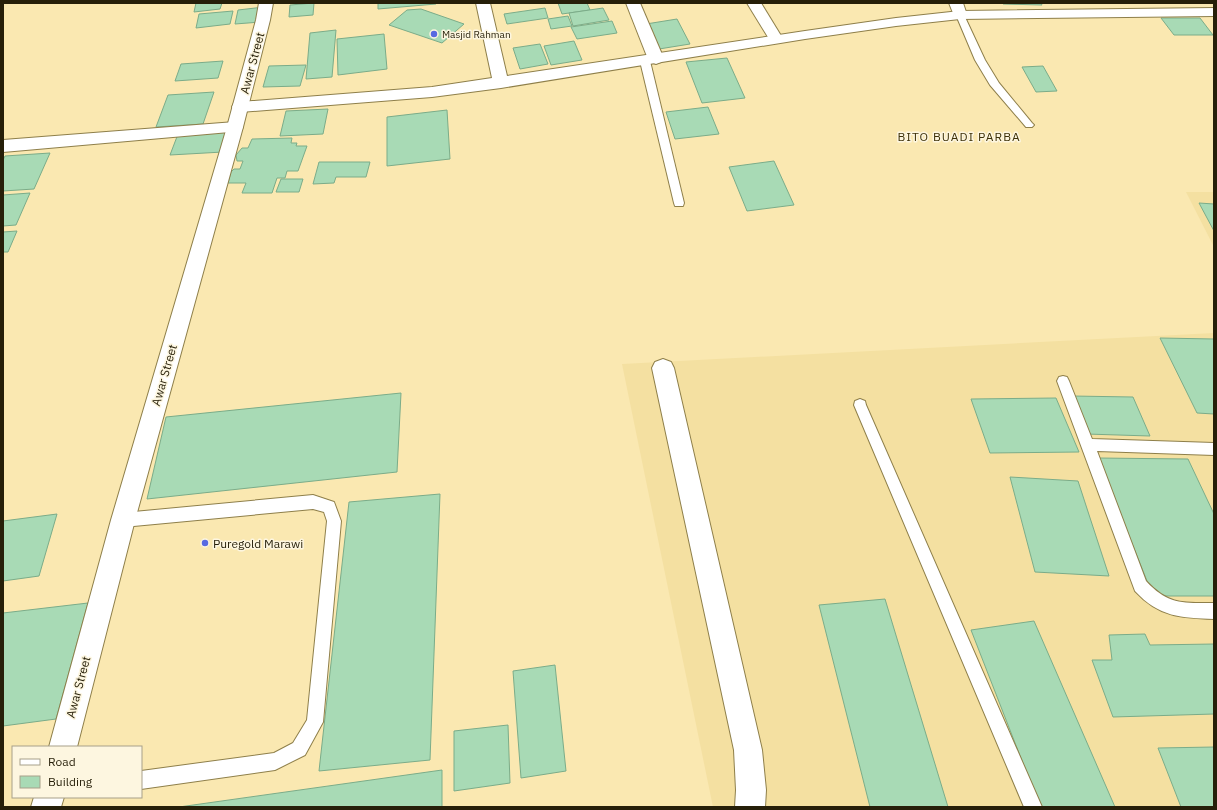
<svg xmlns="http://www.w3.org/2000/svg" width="1217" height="810" viewBox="0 0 1217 810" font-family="'IBM Plex Sans',sans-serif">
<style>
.built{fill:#f4e0a1}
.building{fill:#a8dab5;stroke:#7bac89}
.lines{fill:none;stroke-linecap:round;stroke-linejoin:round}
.service-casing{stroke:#8e7f4a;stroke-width:2}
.minor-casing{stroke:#8e7f4a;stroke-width:2}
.tertiary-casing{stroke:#8e7f4a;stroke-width:2}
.secondary-casing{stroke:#8e7f4a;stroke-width:2}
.service{fill:#fff;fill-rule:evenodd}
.minor{fill:#fff;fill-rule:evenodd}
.tertiary{fill:#fff;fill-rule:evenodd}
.secondary{fill:#fff;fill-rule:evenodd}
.poi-dot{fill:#586ae1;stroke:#fdf6e0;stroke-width:1.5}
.labels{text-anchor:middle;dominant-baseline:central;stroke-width:3;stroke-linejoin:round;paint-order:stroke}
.far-poi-label{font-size:10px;fill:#261f09;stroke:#fdf6e0;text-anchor:start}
.street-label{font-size:12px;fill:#261f09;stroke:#fdf6e0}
.far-quarter-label{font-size:12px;letter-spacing:1px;fill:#3d3108;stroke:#fdf6e0}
.poi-label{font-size:12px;fill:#261f09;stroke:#fdf6e0;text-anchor:start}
</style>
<rect width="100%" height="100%" fill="#fae8b1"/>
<!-- built -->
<g class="built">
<polygon points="1186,192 1214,192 1214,247"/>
<polygon points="1214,333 1214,807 713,807 622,364"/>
</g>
<!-- building -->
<g class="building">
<polygon points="196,3 222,3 220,9 194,12"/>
<polygon points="314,3 313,15 289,17 290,5"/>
<polygon points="378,3 436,3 436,4 378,9"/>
<polygon points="558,3 587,3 590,10 562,14"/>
<polygon points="1002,3 1041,3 1042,5 1003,4"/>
<polygon points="264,7 261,22 235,24 238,10"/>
<polygon points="545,8 548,18 507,24 504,14"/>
<polygon points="603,8 609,20 573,26 569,13"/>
<polygon points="421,9 464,24 442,43 389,25 407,10"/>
<polygon points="233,11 230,24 196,28 199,14"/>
<polygon points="568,16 572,26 551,29 548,19"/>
<polygon points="1161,18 1200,18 1213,35 1174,35"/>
<polygon points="677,19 690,44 659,49 646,24"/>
<polygon points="612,21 617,33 577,39 571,27"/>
<polygon points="336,30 332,77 306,79 310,33"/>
<polygon points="384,34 387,69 338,75 337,39"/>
<polygon points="574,41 582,60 551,65 544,46"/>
<polygon points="540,44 548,64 520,69 513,48"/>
<polygon points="727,58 745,98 702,103 686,62"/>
<polygon points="223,61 218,78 175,81 181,64"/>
<polygon points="306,65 300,86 263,87 269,66"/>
<polygon points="1043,66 1057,91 1036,92 1022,67"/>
<polygon points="214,92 203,124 156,127 168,95"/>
<polygon points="708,107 719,134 675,139 666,112"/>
<polygon points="328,109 323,134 280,136 286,111"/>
<polygon points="447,110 450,159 387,166 387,117"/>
<polygon points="230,131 223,152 170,155 178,134"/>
<polygon points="292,138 291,143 297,143 296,146 307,146 298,171 287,171 285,178 277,178 272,193 242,193 246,183 228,183 231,172 234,169 240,169 243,161 237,161 236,155 242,148 248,148 252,139"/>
<polygon points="50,153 34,189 3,191 3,160 5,156"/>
<polygon points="774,161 794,205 747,211 729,167"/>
<polygon points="319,162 370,162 366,177 336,177 334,183 313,184"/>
<polygon points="281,179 303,179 299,192 276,192"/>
<polygon points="30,193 16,225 3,226 3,195"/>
<polygon points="1199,203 1214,204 1214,231"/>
<polygon points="17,231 8,252 3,252 3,232"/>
<polygon points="1160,338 1214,339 1214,414 1197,413"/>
<polygon points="401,393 397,472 147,499 166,417"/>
<polygon points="1072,396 1133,397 1150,436 1086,434"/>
<polygon points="1056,398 1079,452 990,453 971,399"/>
<polygon points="1098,458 1188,459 1214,514 1214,596 1153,596"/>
<polygon points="1010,477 1078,481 1109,576 1035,572"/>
<polygon points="440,494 430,760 319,771 349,502"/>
<polygon points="57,514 39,576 3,581 3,521"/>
<polygon points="885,599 948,807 870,807 819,605"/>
<polygon points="88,603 56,719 3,726 3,613"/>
<polygon points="1034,621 1115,807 1040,807 971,630"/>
<polygon points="1145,634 1150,645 1214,644 1214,714 1113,717 1092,660 1112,660 1109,635"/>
<polygon points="555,665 566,771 521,778 513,671"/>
<polygon points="508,725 510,783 454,791 454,731"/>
<polygon points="1214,747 1214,807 1181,807 1158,748"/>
<polygon points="442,770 442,807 179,807"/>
</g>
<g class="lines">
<defs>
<g id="service">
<polygon points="960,12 964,15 985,60 999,83 1032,123 1034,125 1032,127 1026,127 990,85 975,60 956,15"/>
<polygon points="645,58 650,61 684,203 683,206 675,206 674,203 640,61"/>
<path d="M1063,376L1067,377L1069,381L1092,439L1214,443V455L1097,451L1146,581C1168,605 1183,603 1214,603V619C1181,618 1159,617 1135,591L1057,381L1059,377Z"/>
<polygon points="860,399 865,401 866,405 1042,807 1024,807 854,405 855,401"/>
<polygon points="313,495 334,502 341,521 323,722 305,755 275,770 141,789 141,771 274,753 293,743 307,720 327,521 324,512 313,509 123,527 118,525 116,520 118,515 123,513"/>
</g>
<g id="minor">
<polygon points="626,3 640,3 664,59 661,62 656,64 651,62 648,59"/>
<polygon points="747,3 761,3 783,39 781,42 776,43 771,42"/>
<polygon points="949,3 963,3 967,15 965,18 960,19 955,18"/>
<polygon points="235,122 241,123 243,127 241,131 3,152 3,140"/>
<polygon points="663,359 671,362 674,368 762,750 766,790 765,807 735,807 736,790 734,750 652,368 655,362"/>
</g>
<g id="tertiary">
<polygon points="259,3 273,3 270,20 243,127 135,520 77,747 49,747 111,520 227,127 256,20"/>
<polygon points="34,797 64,797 61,807 31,807"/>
</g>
<polygon id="secondary" points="476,3 490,3 507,76 805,31 896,18 960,11 1214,8 1214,16 960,19 896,26 805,39 501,88 432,97 240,112 234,111 232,107 234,103 240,102 432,87 492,78"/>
</defs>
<!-- service casing -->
<use href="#service" class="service-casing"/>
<!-- minor casing -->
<use href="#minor" class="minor-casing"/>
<!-- tertiary casing -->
<use href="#tertiary" class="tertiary-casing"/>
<!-- secondary casing -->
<use href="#secondary" class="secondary-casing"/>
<!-- service -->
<use href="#service" class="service"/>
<!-- minor -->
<use href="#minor" class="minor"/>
<!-- tertiary -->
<use href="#tertiary" class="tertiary"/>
<!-- secondary -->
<use href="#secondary" class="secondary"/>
</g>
<!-- markers -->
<g class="poi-dot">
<circle cx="434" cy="34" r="4"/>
<circle cx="205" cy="543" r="4"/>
</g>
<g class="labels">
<!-- far-poi labels -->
<g class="far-poi-label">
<text x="442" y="34">Masjid Rahman</text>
</g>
<!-- street labels -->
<g class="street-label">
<text transform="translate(252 63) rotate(-75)">Awar Street</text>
<text transform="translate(164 375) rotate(-74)">Awar Street</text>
<text transform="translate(78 687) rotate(-75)">Awar Street</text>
</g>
<!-- far-quarter labels -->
<g class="far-quarter-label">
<text x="959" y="136">BITO BUADI PARBA</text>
</g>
<!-- poi labels -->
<g class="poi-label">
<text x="213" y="543">Puregold Marawi</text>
</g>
</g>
<!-- border -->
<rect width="1217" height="810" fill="none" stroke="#261f09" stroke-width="8"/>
<!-- legend -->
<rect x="12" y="746" width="130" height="52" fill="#fdf6e0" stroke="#a7a08a"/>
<rect x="20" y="759" width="20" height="6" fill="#ffffff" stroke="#a7a08a"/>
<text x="48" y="766" font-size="12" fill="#261f09">Road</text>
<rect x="20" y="776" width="20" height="12" fill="#a8dab5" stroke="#a7a08a"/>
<text x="48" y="786" font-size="12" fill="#261f09">Building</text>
</svg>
